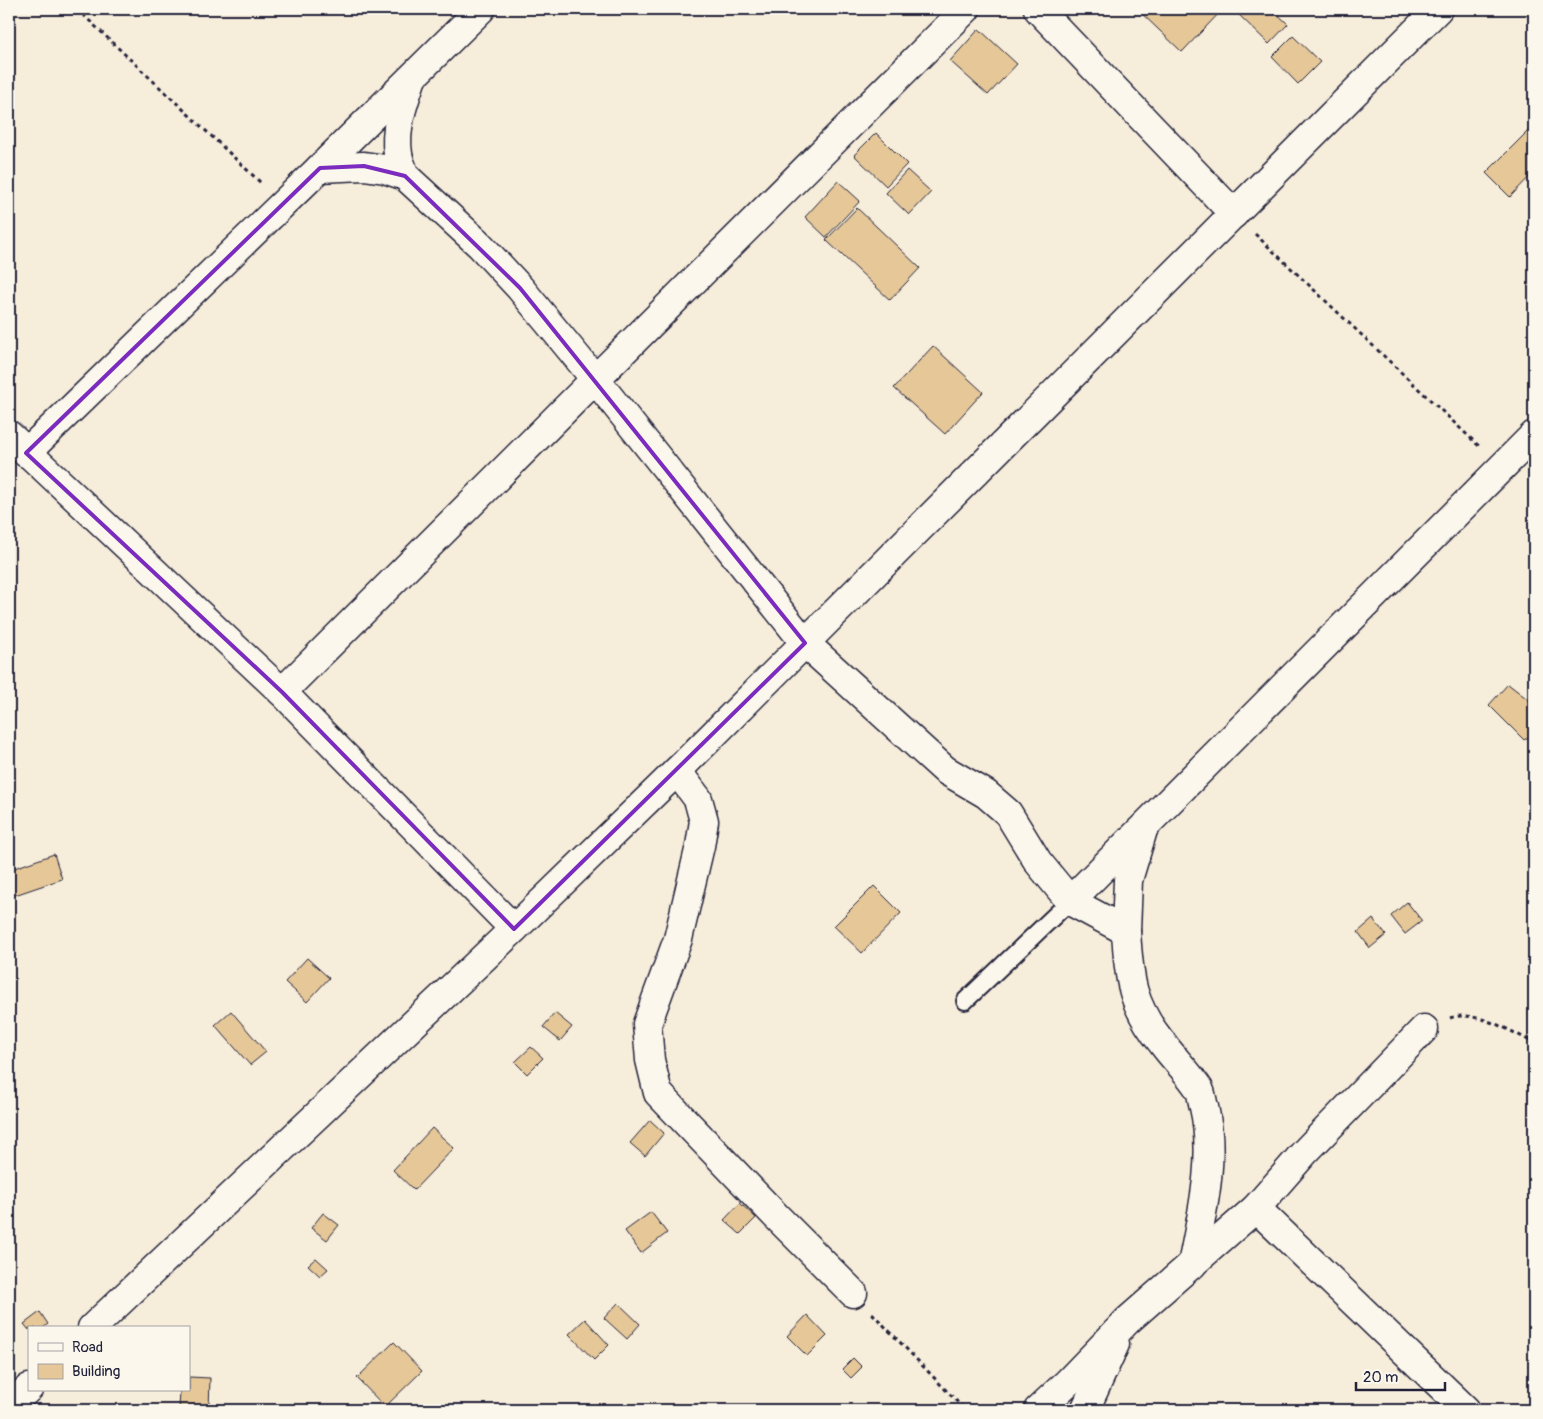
<svg xmlns="http://www.w3.org/2000/svg" width="1543" height="1419" viewBox="0 0 1543 1419" font-family="Pangolin,sans-serif">
<style>
.building{fill:#e5c798;stroke:#22223b}
.lines{fill:none;stroke-linecap:round;stroke-linejoin:round}
.lane-casing{stroke:#22223b;stroke-width:20}
.street-casing{stroke:#22223b;stroke-width:31}
.path{stroke:#22223b;stroke-width:3;stroke-dasharray:4 4;stroke-linecap:butt}
.lane{stroke:#fbf7ec;stroke-width:16}
.street{stroke:#fbf7ec;stroke-width:28}
.marked{fill:none;stroke:#7b2cbf;stroke-width:4;stroke-linejoin:round}
</style>
<rect width="100%" height="100%" fill="#f7eddb"/>
<filter id="ink" filterUnits="userSpaceOnUse"><feTurbulence type="fractalNoise" baseFrequency=".02" numOctaves="2"/><feDisplacementMap in="SourceGraphic" scale="10" xChannelSelector="R" yChannelSelector="G"/><feConvolveMatrix kernelMatrix="1 2 1 2 8 2 1 2 1" color-interpolation-filters="sRGB"/></filter>
<g filter="url(#ink)">
<!-- building -->
<g class="building">
<polygon points="1137,9 1223,9 1182,52"/>
<polygon points="1235,9 1272,9 1288,24 1269,44 1234,10"/>
<polygon points="979,29 1017,64 988,95 950,61"/>
<polygon points="1293,36 1320,62 1298,84 1272,57"/>
<polygon points="1534,125 1534,172 1510,197 1486,173"/>
<polygon points="876,133 907,164 886,186 854,155"/>
<polygon points="907,170 931,192 909,215 886,193"/>
<polygon points="838,181 860,201 826,237 805,217"/>
<polygon points="857,208 920,268 890,300 826,240"/>
<polygon points="933,346 983,392 945,434 894,388"/>
<polygon points="1508,684 1534,704 1534,733 1524,740 1489,705"/>
<polygon points="1534,754 1534,766 1530,761"/>
<polygon points="54,854 62,879 9,897 9,870"/>
<polygon points="874,886 901,913 862,953 834,926"/>
<polygon points="1407,902 1422,921 1405,934 1391,916"/>
<polygon points="1373,919 1386,935 1370,948 1358,932"/>
<polygon points="307,958 329,978 307,1002 285,982"/>
<polygon points="231,1011 266,1052 250,1065 215,1025"/>
<polygon points="555,1013 572,1027 560,1041 543,1027"/>
<polygon points="531,1047 543,1058 527,1074 515,1062"/>
<polygon points="650,1120 664,1133 645,1156 630,1143"/>
<polygon points="432,1128 454,1148 414,1190 393,1170"/>
<polygon points="740,1203 756,1218 740,1234 724,1220"/>
<polygon points="651,1212 667,1233 641,1253 625,1231"/>
<polygon points="323,1213 339,1225 327,1240 311,1228"/>
<polygon points="316,1258 328,1269 320,1276 308,1265"/>
<polygon points="618,1303 640,1324 627,1339 604,1318"/>
<polygon points="40,1312 48,1324 43,1328 29,1328 29,1330 24,1324"/>
<polygon points="807,1315 827,1336 807,1356 787,1336"/>
<polygon points="585,1319 609,1345 594,1360 569,1334"/>
<polygon points="394,1342 422,1371 385,1407 357,1378"/>
<polygon points="853,1358 862,1367 851,1378 842,1369"/>
<polygon points="189,1377 210,1378 209,1410 179,1410 180,1390 189,1390"/>
</g>
<g class="lines">
<defs>
<polyline id="lane" points="965,1001 1070,901"/>
<g id="street">
<polyline points="1038,9 1234,214"/>
<path d="M320,168L364,166L385,169L405,176L480,245L520,288L595,379L805,643L945,770L986,794L1008,813L1038,862L1070,901L1126,931C1129,979 1131,1005 1163,1044C1174,1059 1189,1073 1199,1089C1202,1094 1202,1101 1204,1107C1216,1158 1202,1214 1192,1265"/>
<path d="M405,176C403,169 399,161 398,154C394,129 403,104 411,81"/>
<polyline points="9,435 282,692 514,929"/>
<polyline points="26,453 320,168 481,9"/>
<polyline points="282,692 966,9"/>
<polyline points="677,771 698,799 704,821 700,846 678,939 647,1024 650,1060 658,1093 776,1216 853,1293"/>
<polyline points="1070,901 1534,435"/>
<polyline points="1126,931 1128,880 1143,830"/>
<polyline points="1256,1208 1466,1410"/>
<polyline points="92,1328 514,929 677,771 1438,9"/>
<polyline points="9,1406 29,1388"/>
<polyline points="1038,1410 1068,1382 1127,1321 1256,1208 1304,1153 1424,1029"/>
<polyline points="1085,1410 1115,1344"/>
</g>
</defs>
<!-- lane casing -->
<use href="#lane" class="lane-casing"/>
<!-- street casing -->
<use href="#street" class="street-casing"/>
<!-- path -->
<g class="path">
<polyline points="77,9 262,184"/>
<polyline points="1255,234 1481,448"/>
<path d="M1450,1018C1474,1009 1513,1032 1534,1043"/>
<polyline points="872,1313 965,1410"/>
</g>
<!-- lane -->
<use href="#lane" class="lane"/>
<!-- street -->
<use href="#street" class="street"/>
</g>
</g>
<!-- marked area -->
<path class="marked" d="M364,166L405,176L520,288L805,643L514,929L282,692L26,453L320,168Z"/>
<!-- margin -->
<rect width="1543" height="1419" fill="none" stroke="#fbf7ec" stroke-width="30"/>
<rect x="15" y="15" width="1513" height="1389" fill="none" stroke="#22223b" stroke-width="2" filter="url(#ink)"/>
<!-- legend -->
<rect x="28" y="1326" width="162" height="65" fill="#fbf7ec" stroke="#a4a2a5"/>
<rect x="38" y="1343" width="25" height="8" fill="#fbf7ec" stroke="#a4a2a5"/>
<text x="72" y="1352" font-size="15" fill="#22223b">Road</text>
<rect x="38" y="1364" width="25" height="15" fill="#e5c798" stroke="#a4a2a5"/>
<text x="72" y="1376" font-size="15" fill="#22223b">Building</text>
<!-- scale -->
<path d="M1356 1382v8h89v-8" fill="none" stroke="#22223b" stroke-width="2.5"/>
<text x="1363" y="1382" font-size="15" fill="#22223b" stroke="#fbf7ec" stroke-width="4" paint-order="stroke">20 m</text>
</svg>
